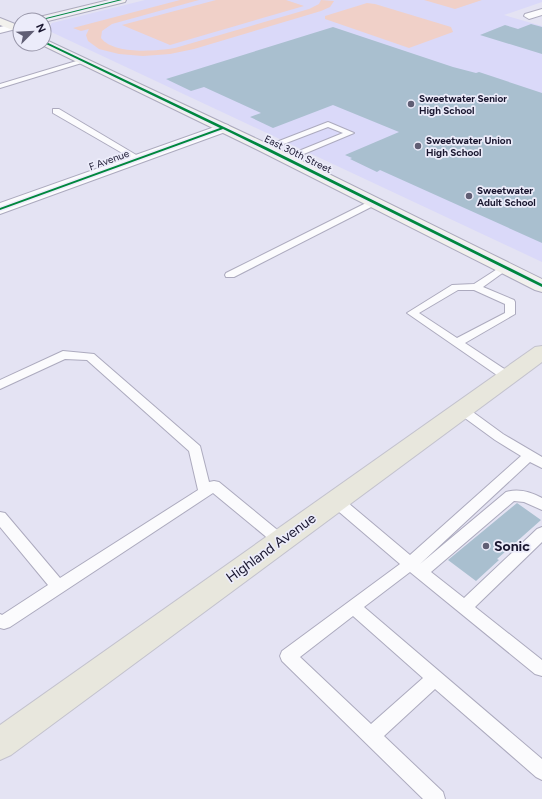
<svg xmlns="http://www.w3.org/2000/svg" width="542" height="799" viewBox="0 0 542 799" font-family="Figtree,sans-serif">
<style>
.built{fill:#dad9f9}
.green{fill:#f0d0c8}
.building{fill:#a9bfcf}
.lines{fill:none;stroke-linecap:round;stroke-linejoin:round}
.lane-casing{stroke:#acaabe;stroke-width:2}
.street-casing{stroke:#acaabe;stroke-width:2}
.secondary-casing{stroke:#acaabe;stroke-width:2}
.primary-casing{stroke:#c3c2cd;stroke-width:2}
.lane{fill:#fbfbfd;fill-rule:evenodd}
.street{fill:#fbfbfd;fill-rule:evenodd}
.secondary{fill:#f2f1ed;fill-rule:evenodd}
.primary{fill:#e8e7dd;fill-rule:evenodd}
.cycleway-casing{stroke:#ececfa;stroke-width:3}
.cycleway{fill:#00873e;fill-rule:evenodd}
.poi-dot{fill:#605e74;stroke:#ececfa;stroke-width:1.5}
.labels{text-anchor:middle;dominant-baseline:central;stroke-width:3.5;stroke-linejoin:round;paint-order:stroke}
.far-poi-label{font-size:10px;font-weight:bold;fill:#19162f;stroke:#ececfa;text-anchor:start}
.far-street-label{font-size:10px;fill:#19162f;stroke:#ececfa}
.near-poi-label{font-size:14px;font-weight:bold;fill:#19162f;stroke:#ececfa;text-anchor:start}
.near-street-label{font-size:14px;fill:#19162f;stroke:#ececfa}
</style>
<rect width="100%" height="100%" fill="#e4e3f3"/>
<!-- built -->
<polygon class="built" points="145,0 542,0 542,2 504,15 542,26 542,262 47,30 52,23"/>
<!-- green -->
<g class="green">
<path d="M180,0H199L112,24L102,31L101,38C114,55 156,51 175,48L309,9L319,4L321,0L334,1L330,7L321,11L194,49L170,54L143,56L119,54L99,49L88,41L86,35L89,29L81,31L73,28Z"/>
<polygon points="216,0 286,0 304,6 170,45 122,25"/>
<polygon points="424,0 482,0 455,9"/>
<polygon points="367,3 375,4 451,27 453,32 409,48 325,19 325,16"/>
</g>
<!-- building -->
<g class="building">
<polygon points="531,24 542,27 542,54 480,35 505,25 518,29"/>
<polygon points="333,27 453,67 476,73 479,72 542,93 542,243 380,170 377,172 350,159 352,158 345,155 399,132 333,105 273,128 250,117 261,113 204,87 191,91 166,79"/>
<polygon points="517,503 541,520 497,559 499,560 476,581 448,560"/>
</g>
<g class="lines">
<defs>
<g id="lane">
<polygon points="83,59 85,60 85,62 0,88 0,84"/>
<polygon points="53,109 59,109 143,159 142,161 136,161 53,113"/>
<polygon points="328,122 354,133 287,161 283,159 284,157 343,133 328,127 268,150 265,150 261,148"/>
<polygon points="374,199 377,200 378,202 377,204 234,277 226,277 225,275 226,273"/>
<path d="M505,264L508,265L510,267L508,269L483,287L514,300L515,302V314L465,343L512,374L514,377L512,380H504L407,313L452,285L474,284ZM458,290H474L505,304V313L457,338L419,313Z"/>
<polygon points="63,351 94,354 200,446 209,482 214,481 219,482 286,537 288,541 286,545 281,547 276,545 213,493 10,627 4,629 0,628 0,614 2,615 48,585 0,527 0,512 5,513 60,578 198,490 189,451 87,360 65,359 0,389 0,380"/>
<path d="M462,406L466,407L503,434L542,457V468L530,462L420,564L506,492C519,488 531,492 542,498V510L524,502L514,501L431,572L464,598L537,529L542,527V542L475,607L542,660V676L535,674L410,572L364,607L542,759V780L536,777L435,689L384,736L443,792L445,799H423L282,661L280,656L282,651L400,564L331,505L329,501L331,497L336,496L341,497L410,555L521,456L495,440L458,413L456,410L458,407ZM353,616L423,678L371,724L300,657Z"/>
</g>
<g id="street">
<polygon points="542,9 542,15 529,19 524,16 525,14"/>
<polygon points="12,24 16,25 17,27 16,29 0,33 0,27"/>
<polygon points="223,124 228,125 230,128 228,131 0,214 0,203"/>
</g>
<g id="secondary">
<polygon points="109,0 126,0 125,2 44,22 44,20 34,20 35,18"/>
<polygon points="0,18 20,26 20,33 0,25"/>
<polygon points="44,39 270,145 542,279 542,292 535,290 260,151 40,44 44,44"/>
</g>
<polygon id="primary" points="542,346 542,362 11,755 0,760 0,725 535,347"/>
</defs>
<!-- lane casing -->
<use href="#lane" class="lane-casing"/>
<!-- street casing -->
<use href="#street" class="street-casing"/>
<!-- secondary casing -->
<use href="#secondary" class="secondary-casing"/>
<!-- primary casing -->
<use href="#primary" class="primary-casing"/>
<!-- lane -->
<use href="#lane" class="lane"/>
<!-- street -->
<use href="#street" class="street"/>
<!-- secondary -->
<use href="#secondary" class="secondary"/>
<!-- primary -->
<use href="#primary" class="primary"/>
<defs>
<g id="cycleway">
<polygon points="118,0 122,0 42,20 38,20"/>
<polygon points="44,41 266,147 542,284 542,287 223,129 0,210 0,208 220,128 44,43"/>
</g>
</defs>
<!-- cycleway casing -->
<use href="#cycleway" class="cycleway-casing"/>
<!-- cycleway -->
<use href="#cycleway" class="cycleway"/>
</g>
<!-- markers -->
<g class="poi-dot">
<circle cx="411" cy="104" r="4"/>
<circle cx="418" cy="146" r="4"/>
<circle cx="469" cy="196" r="4"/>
<circle cx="486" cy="546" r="4"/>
</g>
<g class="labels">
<!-- far-poi labels -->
<g class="far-poi-label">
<text x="419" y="98">Sweetwater Senior<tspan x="419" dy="12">High School</tspan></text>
<text x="426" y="140">Sweetwater Union<tspan x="426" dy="12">High School</tspan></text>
<text x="477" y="190">Sweetwater<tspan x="477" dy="12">Adult School</tspan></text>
</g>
<!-- far-street labels -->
<g class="far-street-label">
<text transform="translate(298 154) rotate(26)">East 30th Street</text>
<text transform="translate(109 160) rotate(-20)">F Avenue</text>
</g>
<!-- near-poi labels -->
<g class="near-poi-label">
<text x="494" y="546">Sonic</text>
</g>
<!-- near-street labels -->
<g class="near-street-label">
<text transform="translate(271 548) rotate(-36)">Highland Avenue</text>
</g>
</g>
<!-- north arrow -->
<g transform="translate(32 32) rotate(66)"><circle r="19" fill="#ececfa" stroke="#9896a9"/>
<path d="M0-3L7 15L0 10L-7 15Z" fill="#605e74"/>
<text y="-6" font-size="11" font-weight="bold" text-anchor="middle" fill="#19162f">N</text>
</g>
</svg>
